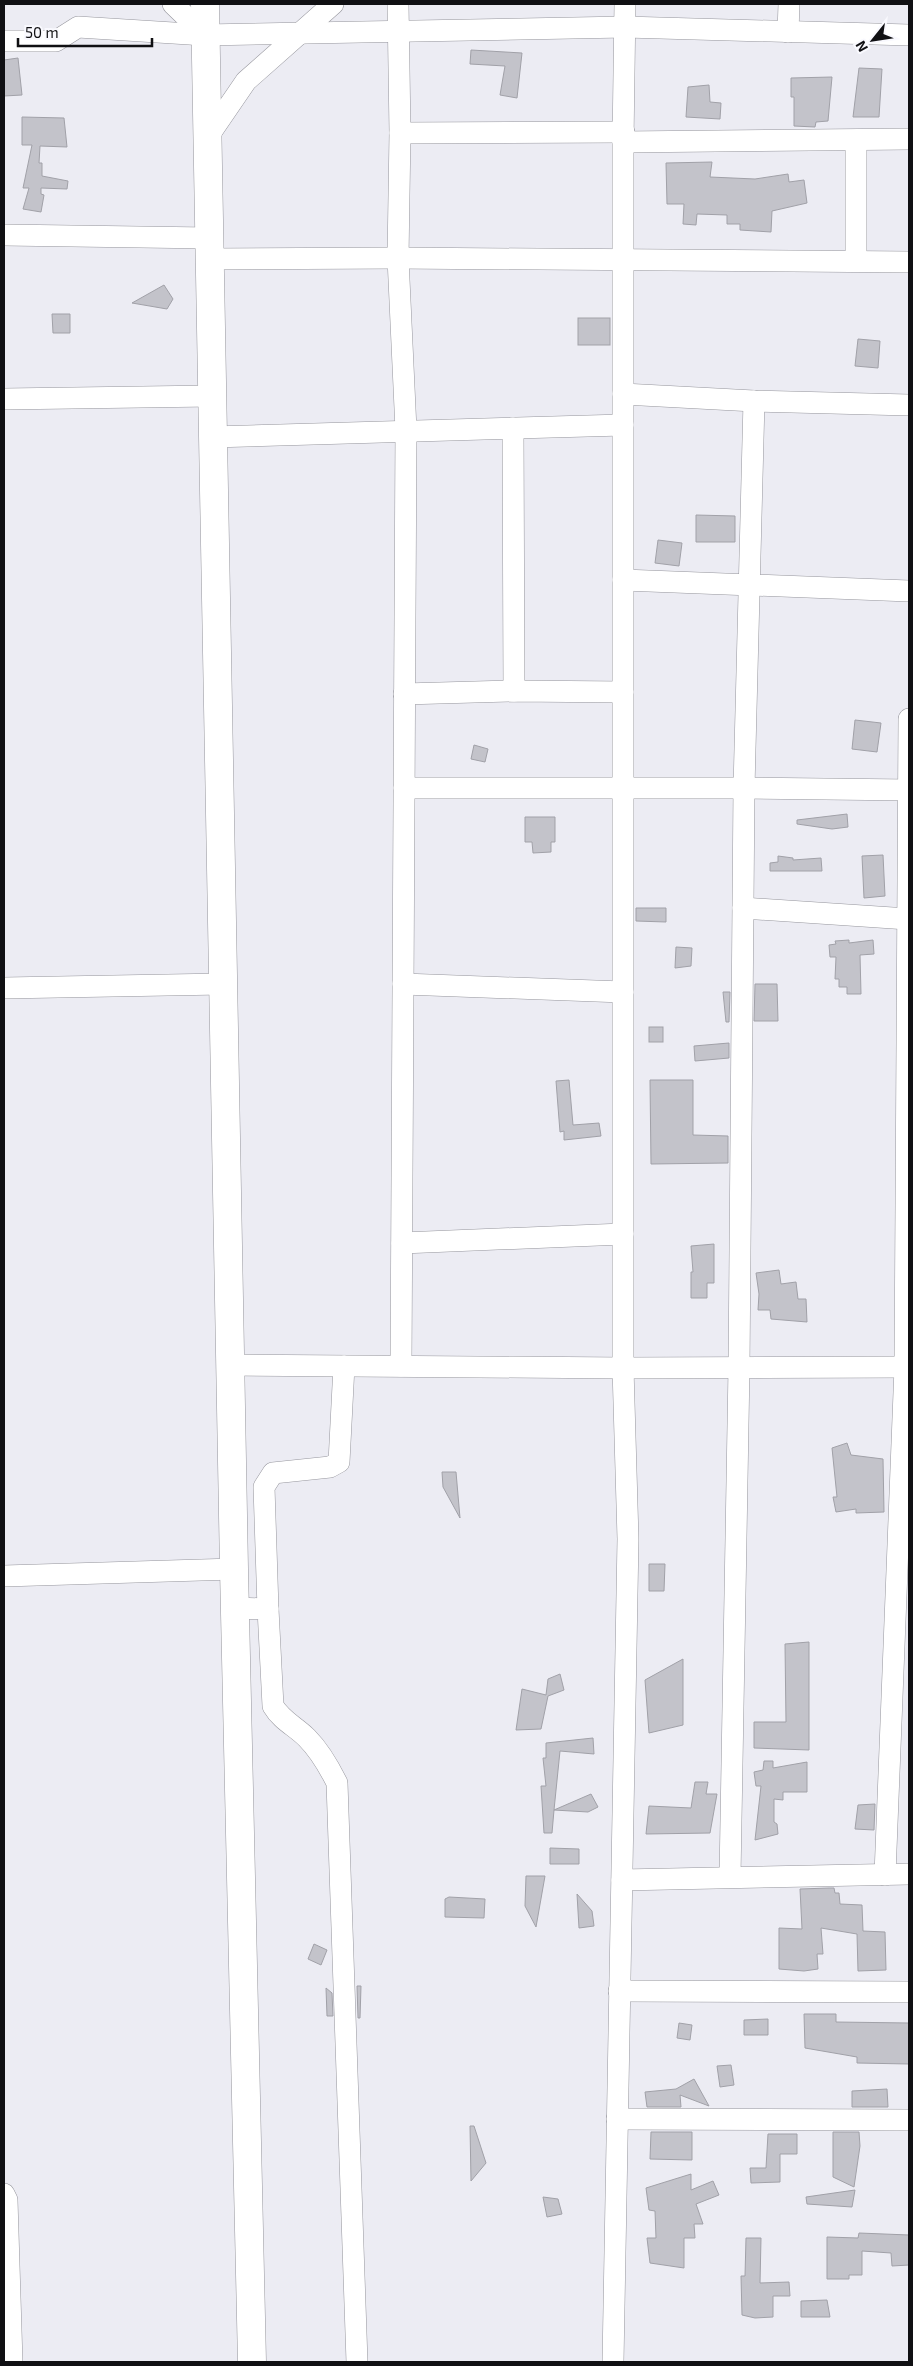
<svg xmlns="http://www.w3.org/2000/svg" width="913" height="2366" viewBox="0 0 913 2366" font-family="'Exo 2',sans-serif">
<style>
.building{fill:#c3c3ca;stroke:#a1a1a8}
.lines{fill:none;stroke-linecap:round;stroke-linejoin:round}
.street-casing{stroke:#96969d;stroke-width:22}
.secondary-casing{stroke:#96969d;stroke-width:29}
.street{stroke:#fff;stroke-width:21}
.secondary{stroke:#fff;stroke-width:28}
</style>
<rect width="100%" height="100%" fill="#ececf3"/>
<!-- building -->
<g class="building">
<polygon points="471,50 522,53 517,98 500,95 505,66 470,64"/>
<polygon points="18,58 22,95 4,96 4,60"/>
<polygon points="859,68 882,69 879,117 853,117"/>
<polygon points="832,77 828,121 816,122 815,127 794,126 794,97 791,97 791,78"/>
<polygon points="709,85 710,102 721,103 720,119 686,117 688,87"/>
<polygon points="22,117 64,118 67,147 40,146 39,163 42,163 42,176 68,181 67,189 41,188 41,194 44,195 41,212 23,209 29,188 23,188 32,145 22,145"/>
<polygon points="712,162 710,177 755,179 788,174 789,182 804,180 807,203 772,211 771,232 740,230 740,224 727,224 727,215 697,214 696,225 683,224 684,204 667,204 666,163"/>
<polygon points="164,285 173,299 167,309 132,303"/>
<polygon points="52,314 70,314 70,333 53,333"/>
<rect x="578" y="318" width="32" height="27"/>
<polygon points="858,339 880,341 878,368 855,366"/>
<polygon points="696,515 735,516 735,542 696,542"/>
<polygon points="658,540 682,543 679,566 655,563"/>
<polygon points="855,720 881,723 877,752 852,749"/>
<polygon points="474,745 488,749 485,762 471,759"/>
<polygon points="847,814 848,827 832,829 797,824 797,820"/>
<polygon points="525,817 555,817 555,842 551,842 551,852 533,853 532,842 525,842"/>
<polygon points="883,855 885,896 864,898 862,856"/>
<polygon points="778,856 793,858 793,860 821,858 822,871 770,871 770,863 778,862"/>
<polygon points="636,908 666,908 666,922 636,921"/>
<polygon points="849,940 849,943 873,940 874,954 860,955 861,994 847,994 847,987 839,987 839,979 835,979 836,957 830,957 829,945 836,944 835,941"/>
<polygon points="676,947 692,948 691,966 675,968"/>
<polygon points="755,984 777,984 778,1021 754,1021"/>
<polygon points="723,992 730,992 729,1022 726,1022"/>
<rect x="649" y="1027" width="14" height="15"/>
<polygon points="729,1043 729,1058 695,1061 694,1046"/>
<polygon points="569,1080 573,1125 599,1123 601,1136 564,1140 564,1131 560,1132 556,1081"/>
<polygon points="650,1080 693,1080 693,1135 728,1136 728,1163 651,1164"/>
<polygon points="714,1244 714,1283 707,1283 707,1298 691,1298 691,1272 693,1272 691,1246"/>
<polygon points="779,1270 781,1284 796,1282 798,1299 806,1299 807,1322 771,1319 770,1310 758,1310 759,1294 756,1273"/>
<polygon points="847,1443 851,1455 883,1459 884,1512 856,1513 856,1509 836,1512 833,1497 837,1497 832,1448"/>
<polygon points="442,1472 456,1472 460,1518 443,1487"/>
<polygon points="649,1564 665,1564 664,1591 649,1591"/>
<polygon points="809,1642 809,1750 754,1748 754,1722 786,1722 785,1644"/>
<polygon points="683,1659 683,1725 649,1733 645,1680"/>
<polygon points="560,1674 564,1690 548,1696 541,1729 516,1730 522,1689 546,1695 548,1679"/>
<polygon points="593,1738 594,1754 560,1751 554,1810 591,1794 598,1807 588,1812 554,1810 552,1833 544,1833 541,1786 546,1786 543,1758 546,1758 546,1743"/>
<polygon points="764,1761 773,1761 773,1768 807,1762 807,1792 783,1792 783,1800 774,1799 774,1822 777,1824 778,1834 755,1840 761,1786 756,1786 754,1772 763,1770"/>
<polygon points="695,1782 708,1782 706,1794 717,1794 710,1833 646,1834 649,1806 691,1808"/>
<polygon points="875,1804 874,1830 855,1829 858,1805"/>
<polygon points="550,1848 579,1849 579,1864 550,1864"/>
<polygon points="526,1876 545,1876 536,1927 525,1906"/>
<polygon points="829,1888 834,1888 835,1893 839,1893 840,1904 862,1905 863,1931 885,1932 886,1970 858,1971 857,1934 821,1928 823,1954 817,1954 818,1969 804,1971 779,1969 779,1928 802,1929 800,1889"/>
<polygon points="577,1894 592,1911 594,1926 579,1928"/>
<polygon points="449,1897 485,1899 484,1918 445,1917 445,1899"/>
<polygon points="314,1944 327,1950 321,1965 308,1959"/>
<polygon points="357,1986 361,1986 360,2018 358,2018"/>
<polygon points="326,1988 332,1993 333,2016 327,2016"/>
<polygon points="804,2014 836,2014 836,2022 909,2023 909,2064 857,2063 857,2057 805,2048"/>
<polygon points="768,2019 768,2035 744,2035 744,2020"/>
<polygon points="679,2023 692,2025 690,2040 677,2038"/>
<polygon points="731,2065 734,2085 720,2087 717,2066"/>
<polygon points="694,2079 709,2106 680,2095 681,2107 647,2107 645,2092 676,2089"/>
<polygon points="887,2089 888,2107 852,2107 852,2091"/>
<polygon points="470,2126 474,2126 486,2163 471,2181"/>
<polygon points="651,2132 692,2132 692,2160 650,2159"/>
<polygon points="833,2132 859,2132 860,2146 854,2187 833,2177"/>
<polygon points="768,2134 797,2134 797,2154 780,2154 780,2182 751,2183 750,2168 766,2168"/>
<polygon points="691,2174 691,2190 713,2181 719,2195 696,2204 703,2224 694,2224 695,2238 684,2238 684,2268 650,2263 647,2238 656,2238 655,2211 649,2210 646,2188"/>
<polygon points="855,2190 852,2207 807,2204 806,2197"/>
<polygon points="543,2197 558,2199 562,2214 547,2217"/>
<polygon points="859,2233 909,2235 909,2265 892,2266 891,2253 862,2251 862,2275 849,2275 849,2279 827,2279 827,2237 858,2238"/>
<polygon points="746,2238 761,2238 760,2283 789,2282 790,2296 773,2296 773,2317 755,2318 742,2315 741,2276 745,2276"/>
<polygon points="827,2300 830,2317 801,2317 801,2301"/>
</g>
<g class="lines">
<defs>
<g id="street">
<polyline points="173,4 205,35"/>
<polyline points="398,4 400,133 398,258 406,430 401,1366"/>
<polyline points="788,32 789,4"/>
<polyline points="4,41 56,41 78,27 205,35 625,27 909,35"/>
<polyline points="400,133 624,132"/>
<polyline points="207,138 246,81 333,4"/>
<polyline points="856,140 856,261"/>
<polyline points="623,142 909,139"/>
<polyline points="4,235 208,238"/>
<polyline points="209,259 398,258 909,262"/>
<polyline points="623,394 754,401 909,405"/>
<polyline points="4,399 211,396"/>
<polyline points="513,428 514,691"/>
<polyline points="212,437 623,425"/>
<polyline points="623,580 909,591"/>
<polyline points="404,694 514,691 623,692"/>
<polyline points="404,788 744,788 909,790"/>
<polyline points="743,908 908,919"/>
<polyline points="403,984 623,992"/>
<polyline points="4,988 222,984"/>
<polyline points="402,1243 623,1234"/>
<polyline points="230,1365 623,1368 909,1367"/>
<polyline points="4,1576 234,1569"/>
<path d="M235,1608L268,1609L273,1706C282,1721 295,1726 307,1738C320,1751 329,1767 337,1783L357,2362"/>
<polyline points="268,1609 264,1487 273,1473 330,1467 339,1462 344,1366"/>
<polyline points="885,1875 905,1367 909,719"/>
<polyline points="730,1877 739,1368 744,788 754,401"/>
<polyline points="622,1880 909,1874"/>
<polyline points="619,1991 909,1992"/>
<polyline points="617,2119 909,2120"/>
<polyline points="4,2194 7,2200 12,2362"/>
<polyline points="613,2362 628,1539 623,1368 623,142 625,4"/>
</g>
<polyline id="secondary" points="205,4 234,1569 252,2362"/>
</defs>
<!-- street casing -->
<use href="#street" class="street-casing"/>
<!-- secondary casing -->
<use href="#secondary" class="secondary-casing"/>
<!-- street -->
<use href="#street" class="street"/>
<!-- secondary -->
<use href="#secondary" class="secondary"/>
</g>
<!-- border -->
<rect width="913" height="2366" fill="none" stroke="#101013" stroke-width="10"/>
<!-- north arrow -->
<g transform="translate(873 40) rotate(240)" stroke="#f9f9fe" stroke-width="4" paint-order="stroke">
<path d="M0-4L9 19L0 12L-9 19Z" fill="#101013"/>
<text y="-8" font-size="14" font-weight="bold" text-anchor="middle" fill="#101013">N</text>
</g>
<!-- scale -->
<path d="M18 38v8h134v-8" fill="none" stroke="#101013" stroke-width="2.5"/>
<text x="25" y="38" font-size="15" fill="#101013" stroke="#f9f9fe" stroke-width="4" paint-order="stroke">50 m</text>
</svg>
